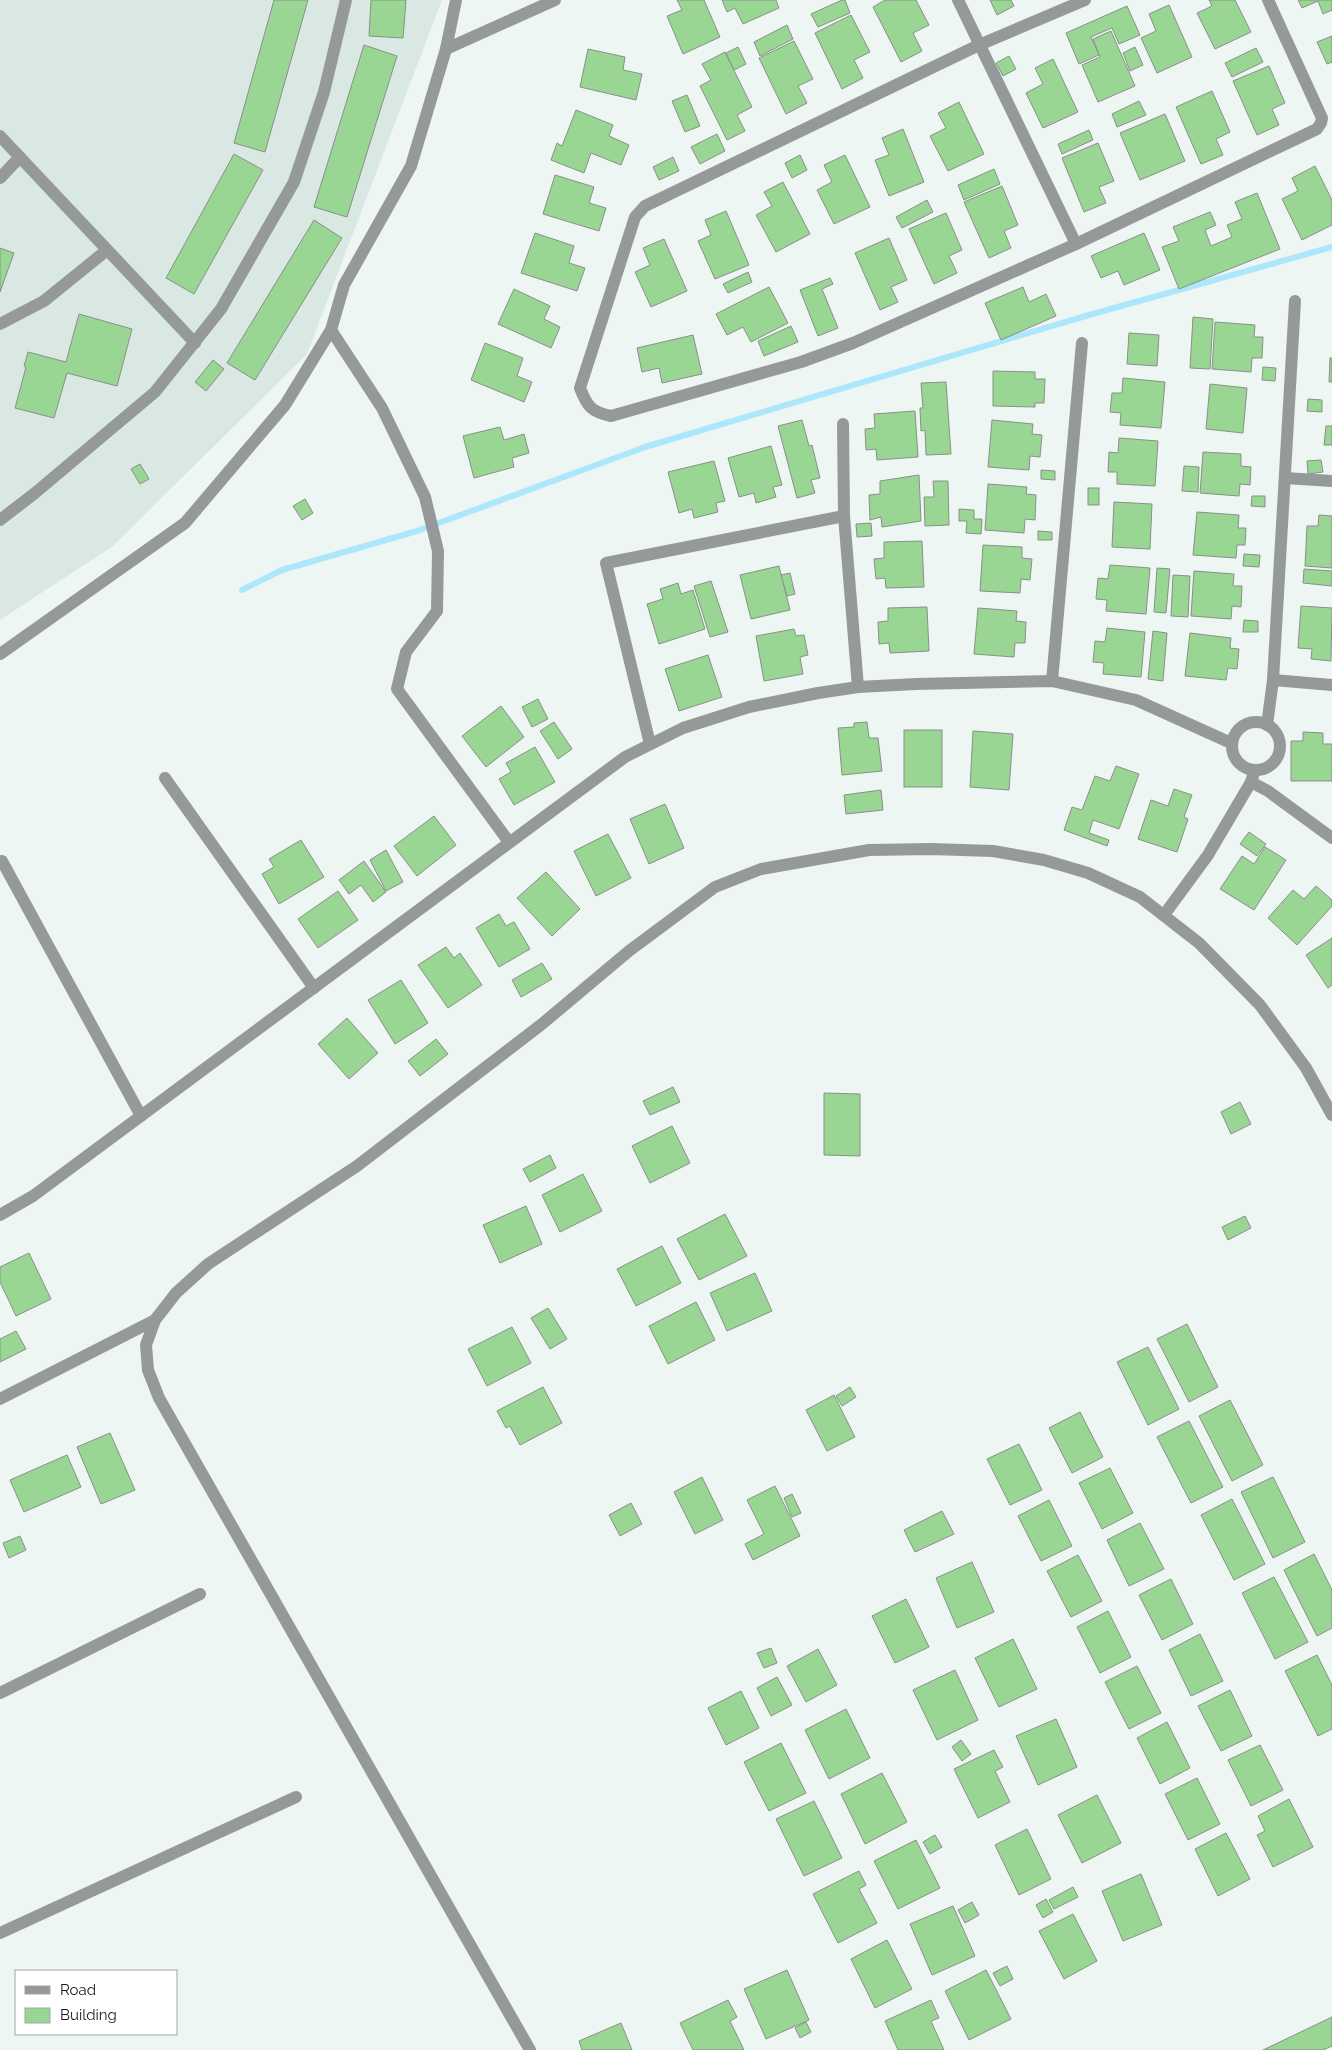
<svg xmlns="http://www.w3.org/2000/svg" width="1332" height="2050" viewBox="0 0 1332 2050" font-family="Raleway,sans-serif">
<style>
.built{fill:#d9e8e3}
.lines{fill:none;stroke-linecap:round;stroke-linejoin:round}
.stream{stroke:#ace7fc;stroke-width:6}
.building{fill:#99d694;stroke:#8a8f89}
.minor{stroke:#959999;stroke-width:12}
.tertiary{stroke:#959999;stroke-width:12}
</style>
<rect width="100%" height="100%" fill="#eef6f3"/>
<!-- built -->
<polygon class="built" points="0,0 442,0 307,354 113,546 0,620"/>
<g class="lines">
<!-- stream -->
<polyline class="stream" points="242,590 282,570 417,531 645,447 1089,315 1332,247"/>
</g>
<!-- building -->
<g class="building">
<polygon points="274,0 308,0 265,152 234,143"/>
<polygon points="371,0 406,0 403,38 369,36"/>
<polygon points="677,0 704,0 720,37 683,54 667,16 682,10"/>
<polygon points="722,0 776,0 779,8 743,24 735,8 727,12"/>
<polygon points="842,0 845,0 850,13 818,27 811,14"/>
<polygon points="885,0 916,0 929,25 913,33 922,51 901,62 873,7"/>
<polygon points="990,0 1011,0 1014,6 997,15"/>
<polygon points="1209,0 1235,0 1251,32 1215,49 1197,13 1212,6"/>
<polygon points="1298,0 1332,0 1332,10 1323,14 1318,1 1302,8"/>
<polygon points="1169,5 1192,57 1157,73 1141,38 1156,31 1149,14"/>
<polygon points="1127,6 1140,35 1119,44 1112,28 1091,37 1099,55 1079,64 1066,33"/>
<polygon points="851,15 870,52 854,60 863,78 842,89 815,33"/>
<polygon points="787,25 793,39 760,56 754,42"/>
<polygon points="1111,31 1135,86 1098,102 1082,65 1100,57 1093,39"/>
<polygon points="1332,36 1332,62 1327,64 1317,42"/>
<polygon points="794,41 813,79 798,86 807,103 786,114 759,58"/>
<polygon points="364,45 397,56 347,217 314,207"/>
<polygon points="738,47 746,64 734,70 726,53"/>
<polygon points="1135,47 1143,65 1130,71 1123,53"/>
<polygon points="1256,48 1263,62 1232,77 1225,63"/>
<polygon points="588,49 625,57 623,70 642,74 636,100 580,87"/>
<polygon points="725,52 752,107 737,115 745,131 727,140 700,86 711,80 702,64"/>
<polygon points="1009,56 1016,69 1003,76 996,63"/>
<polygon points="1053,59 1078,112 1043,128 1026,93 1043,84 1035,68"/>
<polygon points="1269,66 1285,103 1272,109 1279,125 1257,135 1233,81"/>
<polygon points="1212,91 1230,132 1216,139 1223,155 1201,164 1176,107"/>
<polygon points="687,95 700,126 685,132 672,101"/>
<polygon points="1139,101 1146,115 1117,127 1112,114"/>
<polygon points="959,102 984,154 948,171 930,136 946,128 938,113"/>
<polygon points="576,110 613,125 609,136 629,145 621,165 591,153 584,173 551,160 557,143 562,146"/>
<polygon points="1165,114 1185,161 1140,180 1120,133"/>
<polygon points="903,129 924,182 889,196 875,160 889,155 882,138"/>
<polygon points="1089,130 1093,140 1062,154 1058,144"/>
<polygon points="717,134 725,151 700,164 691,147"/>
<polygon points="1098,143 1114,181 1099,187 1106,203 1084,212 1062,158"/>
<polygon points="234,154 263,170 194,294 166,278"/>
<polygon points="800,155 807,170 792,178 785,163"/>
<polygon points="845,155 870,207 834,224 817,190 832,182 824,165"/>
<polygon points="673,157 679,171 659,180 653,167"/>
<polygon points="1315,166 1332,200 1332,225 1302,240 1282,199 1298,191 1292,178"/>
<polygon points="994,169 1000,184 964,200 958,185"/>
<polygon points="555,175 594,187 589,203 606,208 599,231 543,214"/>
<polygon points="783,182 810,234 776,252 756,215 772,206 764,192"/>
<polygon points="1002,186 1018,225 1004,231 1011,248 989,258 964,202"/>
<polygon points="1257,193 1280,249 1179,289 1162,247 1179,241 1173,227 1210,212 1216,225 1205,230 1211,246 1232,237 1227,225 1242,219 1235,202"/>
<polygon points="927,200 933,212 902,228 896,217"/>
<polygon points="726,211 749,265 715,279 698,241 711,235 705,220"/>
<polygon points="946,213 962,250 949,256 957,273 934,284 909,229"/>
<polygon points="314,220 342,238 255,380 227,363"/>
<polygon points="535,233 574,246 569,263 585,268 577,291 521,273"/>
<polygon points="1144,233 1160,270 1124,285 1118,271 1101,278 1091,256"/>
<polygon points="889,238 907,280 891,287 898,302 880,310 855,253"/>
<polygon points="664,239 687,291 651,307 635,272 650,265 643,248"/>
<polygon points="0,248 14,253 0,292"/>
<polygon points="748,272 752,282 728,293 723,284"/>
<polygon points="830,278 833,284 822,289 838,328 818,336 800,290"/>
<polygon points="769,287 788,323 751,342 743,327 727,335 716,314"/>
<polygon points="1023,287 1029,302 1046,294 1056,316 1001,340 985,303"/>
<polygon points="514,289 550,306 544,319 560,327 551,348 498,324"/>
<polygon points="79,314 132,329 117,386 67,373 54,418 15,408 26,367 24,366 28,352 66,362"/>
<polygon points="1193,317 1213,319 1210,369 1190,368"/>
<polygon points="1215,322 1255,325 1254,337 1263,337 1262,358 1252,358 1251,372 1212,369"/>
<polygon points="791,326 798,342 764,356 758,341"/>
<polygon points="1129,333 1159,335 1157,366 1127,364"/>
<polygon points="693,335 702,374 662,383 659,368 642,372 637,348"/>
<polygon points="485,343 523,358 517,376 532,382 524,402 471,380"/>
<polygon points="1330,358 1332,358 1332,382 1329,382"/>
<polygon points="213,360 224,369 206,391 195,382"/>
<polygon points="1263,367 1276,368 1275,381 1262,380"/>
<polygon points="993,371 1035,372 1035,379 1045,379 1044,403 1035,403 1035,407 993,406"/>
<polygon points="1123,378 1165,382 1161,428 1120,425 1121,413 1110,412 1112,393 1122,393"/>
<polygon points="946,382 951,454 926,455 925,430 921,431 920,408 923,408 921,383"/>
<polygon points="1210,384 1247,388 1243,433 1206,429"/>
<polygon points="1308,399 1322,400 1322,412 1307,411"/>
<polygon points="915,411 918,457 877,460 876,449 866,450 865,429 875,428 874,414"/>
<polygon points="802,420 809,446 812,445 820,478 811,480 815,493 797,498 778,426"/>
<polygon points="992,420 1033,424 1032,434 1042,435 1040,457 1030,456 1029,470 988,467"/>
<polygon points="1326,426 1332,426 1332,445 1324,445"/>
<polygon points="500,427 504,440 524,434 529,453 512,458 514,467 474,478 463,436"/>
<polygon points="1119,438 1158,441 1155,486 1117,484 1117,472 1108,472 1109,452 1118,453"/>
<polygon points="771,446 782,485 773,487 776,497 756,503 754,493 739,497 728,458"/>
<polygon points="1203,452 1241,454 1241,466 1251,467 1250,485 1240,484 1239,496 1200,493"/>
<polygon points="1321,460 1323,472 1308,474 1307,461"/>
<polygon points="714,461 725,501 716,503 718,512 694,518 692,509 679,513 668,472"/>
<polygon points="140,464 149,479 140,484 131,469"/>
<polygon points="1184,466 1199,467 1198,492 1182,491"/>
<polygon points="1041,470 1055,471 1055,480 1041,479"/>
<polygon points="919,475 921,521 882,527 881,517 870,520 869,495 880,494 880,481"/>
<polygon points="933,481 948,481 949,525 925,526 924,497 934,497"/>
<polygon points="988,484 1027,487 1026,494 1036,495 1035,520 1025,519 1024,533 985,530"/>
<rect x="1088" y="488" width="11" height="17"/>
<polygon points="1252,496 1265,496 1265,507 1251,506"/>
<polygon points="305,499 313,513 302,520 293,506"/>
<polygon points="1114,502 1152,504 1150,549 1112,547"/>
<polygon points="959,509 974,510 974,519 982,519 981,534 966,533 967,521 959,521"/>
<polygon points="1197,512 1239,515 1238,528 1246,528 1245,545 1237,545 1236,558 1193,555"/>
<polygon points="1319,515 1332,516 1332,568 1305,566 1307,526 1318,526"/>
<polygon points="871,523 872,536 857,537 856,524"/>
<polygon points="1038,531 1052,532 1052,540 1038,540"/>
<polygon points="922,541 924,587 886,588 885,578 876,579 874,559 884,558 884,542"/>
<polygon points="983,545 1022,547 1022,558 1032,559 1030,580 1021,579 1020,593 980,591"/>
<polygon points="1244,554 1260,555 1259,567 1243,566"/>
<polygon points="1110,565 1150,568 1146,614 1106,611 1107,600 1096,599 1098,578 1108,579"/>
<polygon points="779,566 790,610 751,619 740,575"/>
<polygon points="1157,568 1170,569 1166,613 1154,612"/>
<polygon points="1304,569 1332,571 1332,586 1303,583"/>
<polygon points="1194,571 1234,574 1233,586 1242,586 1241,607 1232,606 1231,619 1191,616"/>
<polygon points="790,573 795,594 787,596 781,575"/>
<polygon points="1173,575 1190,576 1188,617 1171,616"/>
<polygon points="711,581 728,632 710,637 694,586"/>
<polygon points="678,583 681,594 693,590 705,629 659,644 647,604 663,599 660,589"/>
<polygon points="1301,606 1332,608 1331,661 1311,659 1312,649 1298,648"/>
<polygon points="927,607 929,651 890,653 889,643 879,644 878,622 888,621 888,608"/>
<polygon points="978,608 1017,611 1016,621 1026,622 1025,643 1015,643 1014,657 974,654"/>
<polygon points="1244,620 1258,621 1258,632 1243,632"/>
<polygon points="1107,628 1145,632 1141,677 1103,674 1104,663 1093,662 1095,641 1105,642"/>
<polygon points="794,629 796,636 804,635 808,655 800,657 803,674 764,681 756,636"/>
<polygon points="1153,631 1167,633 1163,681 1148,679"/>
<polygon points="1190,633 1231,638 1230,648 1239,649 1237,669 1228,668 1226,680 1185,676"/>
<polygon points="708,655 722,697 679,711 665,669"/>
<polygon points="538,699 548,719 532,727 522,707"/>
<polygon points="501,706 524,737 486,767 462,736"/>
<polygon points="554,722 572,749 558,759 540,731"/>
<polygon points="867,722 869,738 878,738 882,771 842,775 838,728 854,727 854,723"/>
<rect x="904" y="730" width="38" height="57"/>
<polygon points="973,731 1013,734 1009,790 970,787"/>
<polygon points="1303,732 1323,733 1323,744 1332,744 1332,781 1291,781 1291,741 1303,741"/>
<polygon points="535,747 555,782 514,805 499,779 511,772 506,763"/>
<polygon points="1116,766 1139,774 1119,829 1093,820 1089,833 1109,840 1107,846 1064,830 1072,807 1082,810 1095,776 1110,781"/>
<polygon points="1174,789 1192,795 1184,817 1188,819 1177,852 1138,839 1151,800 1168,806"/>
<polygon points="881,790 883,810 846,814 844,795"/>
<polygon points="665,804 684,848 649,864 630,819"/>
<polygon points="434,816 456,845 417,876 394,846"/>
<polygon points="1249,832 1266,844 1257,856 1240,844"/>
<polygon points="608,834 631,878 596,896 574,851"/>
<polygon points="301,840 324,877 279,904 262,874 274,867 269,859"/>
<polygon points="1265,847 1286,860 1254,910 1220,889 1242,856 1254,864"/>
<polygon points="386,850 403,882 386,891 370,860"/>
<polygon points="364,861 386,892 373,902 361,885 349,894 339,880"/>
<polygon points="546,872 580,909 552,936 517,898"/>
<polygon points="1316,886 1332,900 1332,906 1297,945 1268,918 1293,890 1304,899"/>
<polygon points="338,891 358,920 318,948 298,919"/>
<polygon points="499,914 506,926 514,922 530,949 499,967 476,928"/>
<polygon points="1332,938 1332,985 1328,988 1306,955"/>
<polygon points="446,947 454,958 460,953 482,985 448,1008 418,965"/>
<polygon points="542,963 552,979 521,997 512,980"/>
<polygon points="401,980 428,1023 395,1044 368,1000"/>
<polygon points="347,1018 378,1053 349,1079 318,1044"/>
<polygon points="436,1039 448,1054 420,1076 408,1061"/>
<polygon points="673,1087 680,1102 650,1115 643,1101"/>
<polygon points="824,1093 860,1094 860,1156 824,1155"/>
<polygon points="1240,1102 1251,1124 1231,1134 1221,1112"/>
<polygon points="672,1126 690,1163 650,1183 632,1146"/>
<polygon points="550,1155 556,1168 530,1182 523,1169"/>
<polygon points="583,1174 602,1211 560,1232 542,1195"/>
<polygon points="526,1206 542,1244 500,1263 483,1225"/>
<polygon points="725,1214 747,1256 699,1280 677,1239"/>
<polygon points="1245,1216 1251,1228 1228,1240 1222,1227"/>
<polygon points="662,1246 681,1283 636,1306 617,1269"/>
<polygon points="29,1253 51,1299 16,1316 0,1282 0,1267"/>
<polygon points="755,1273 772,1311 727,1331 710,1293"/>
<polygon points="696,1302 715,1340 668,1364 649,1326"/>
<polygon points="548,1308 567,1339 550,1349 531,1318"/>
<polygon points="1187,1324 1218,1387 1189,1402 1157,1339"/>
<polygon points="512,1327 531,1363 487,1386 468,1349"/>
<polygon points="16,1331 26,1349 0,1362 0,1339"/>
<polygon points="1148,1347 1179,1409 1148,1425 1117,1362"/>
<polygon points="543,1387 562,1423 520,1445 510,1426 506,1428 497,1411"/>
<polygon points="850,1387 856,1397 842,1406 836,1396"/>
<polygon points="834,1395 855,1437 827,1451 806,1410"/>
<polygon points="1230,1400 1263,1465 1232,1481 1199,1416"/>
<polygon points="1080,1412 1103,1457 1072,1473 1049,1428"/>
<polygon points="1189,1421 1223,1487 1191,1503 1157,1437"/>
<polygon points="110,1433 135,1490 101,1504 77,1447"/>
<polygon points="1019,1444 1042,1490 1010,1505 987,1459"/>
<polygon points="67,1455 81,1487 24,1512 10,1480"/>
<polygon points="1110,1468 1133,1513 1102,1529 1079,1483"/>
<polygon points="702,1477 723,1520 695,1534 674,1492"/>
<polygon points="1273,1477 1305,1542 1273,1558 1241,1492"/>
<polygon points="775,1486 800,1536 753,1560 745,1544 764,1534 747,1500"/>
<polygon points="792,1494 801,1513 792,1517 784,1498"/>
<polygon points="1232,1499 1265,1564 1234,1580 1201,1515"/>
<polygon points="1049,1500 1072,1546 1041,1561 1018,1516"/>
<polygon points="631,1503 642,1524 620,1536 609,1515"/>
<polygon points="942,1511 954,1534 915,1552 904,1530"/>
<polygon points="1140,1523 1164,1569 1129,1586 1107,1540"/>
<polygon points="20,1536 26,1550 9,1558 3,1543"/>
<polygon points="1314,1554 1332,1590 1332,1628 1317,1636 1284,1570"/>
<polygon points="1078,1555 1102,1601 1071,1617 1047,1571"/>
<polygon points="972,1562 994,1612 957,1628 936,1578"/>
<polygon points="1274,1577 1308,1642 1275,1659 1242,1593"/>
<polygon points="1171,1579 1193,1624 1162,1640 1139,1595"/>
<polygon points="906,1599 929,1647 895,1663 872,1616"/>
<polygon points="1108,1611 1131,1657 1100,1673 1077,1627"/>
<polygon points="1200,1634 1223,1681 1191,1696 1169,1650"/>
<polygon points="1013,1639 1037,1689 999,1707 975,1658"/>
<polygon points="771,1648 777,1663 764,1668 757,1653"/>
<polygon points="818,1649 837,1685 806,1702 787,1666"/>
<polygon points="1317,1655 1332,1685 1332,1729 1318,1736 1285,1671"/>
<polygon points="1137,1666 1161,1713 1129,1729 1105,1682"/>
<polygon points="955,1670 978,1720 937,1740 913,1690"/>
<polygon points="777,1677 792,1705 771,1716 757,1688"/>
<polygon points="1230,1690 1252,1736 1221,1751 1198,1706"/>
<polygon points="741,1691 759,1728 726,1745 708,1708"/>
<polygon points="846,1709 870,1758 829,1779 805,1730"/>
<polygon points="1056,1719 1077,1767 1038,1785 1016,1736"/>
<polygon points="1167,1722 1190,1768 1160,1784 1137,1738"/>
<polygon points="961,1740 971,1754 962,1761 952,1747"/>
<polygon points="781,1743 806,1793 769,1811 744,1762"/>
<polygon points="1260,1745 1283,1790 1251,1806 1228,1760"/>
<polygon points="994,1750 1003,1767 995,1771 1010,1802 978,1818 954,1769"/>
<polygon points="882,1773 907,1822 865,1844 841,1794"/>
<polygon points="1197,1778 1220,1824 1188,1840 1165,1794"/>
<polygon points="1097,1795 1121,1843 1082,1863 1058,1815"/>
<polygon points="1289,1799 1313,1847 1273,1867 1257,1835 1265,1831 1258,1816"/>
<polygon points="814,1801 842,1858 804,1876 776,1819"/>
<polygon points="1027,1829 1051,1879 1019,1895 995,1845"/>
<polygon points="1226,1833 1250,1879 1218,1896 1195,1849"/>
<polygon points="935,1835 942,1847 930,1854 923,1842"/>
<polygon points="916,1840 940,1888 898,1909 874,1861"/>
<polygon points="859,1871 866,1885 859,1889 877,1923 838,1943 813,1894"/>
<polygon points="1141,1874 1162,1925 1123,1941 1102,1891"/>
<polygon points="1073,1887 1078,1897 1054,1909 1049,1900"/>
<polygon points="1046,1899 1053,1912 1043,1918 1036,1905"/>
<polygon points="972,1902 979,1915 965,1923 958,1910"/>
<polygon points="953,1906 975,1956 932,1975 910,1924"/>
<polygon points="1073,1914 1097,1961 1064,1979 1039,1931"/>
<polygon points="887,1940 912,1989 875,2008 851,1959"/>
<polygon points="1007,1966 1013,1979 1000,1986 993,1973"/>
<polygon points="787,1970 809,2020 766,2039 744,1989"/>
<polygon points="986,1970 1011,2019 969,2040 945,1991"/>
<polygon points="728,2000 737,2017 730,2021 744,2050 693,2050 680,2023"/>
<polygon points="931,2000 939,2018 931,2021 944,2050 898,2050 885,2021"/>
<polygon points="1332,2017 1332,2046 1323,2050 1263,2050"/>
<polygon points="806,2022 811,2032 800,2038 795,2028"/>
<polygon points="621,2023 632,2050 582,2050 579,2041"/>
</g>
<g class="lines">
<!-- minor -->
<g class="minor">
<polyline points="958,0 1076,244 1317,129 1321,123 1322,118 1268,0"/>
<polyline points="446,49 555,0"/>
<polyline points="0,136 195,343"/>
<polyline points="0,178 20,157"/>
<path d="M1076,244L853,343L801,362L611,416C591,412 587,406 580,388L635,217L645,206L979,45L1085,0"/>
<polyline points="0,324 44,301 107,250"/>
<polyline points="331,330 382,408 425,497 438,551 437,611 406,652 397,689 509,842"/>
<polyline points="843,424 844,516 858,687"/>
<polyline points="1285,478 1332,481"/>
<polyline points="0,520 35,493 155,392 221,309 294,182 324,92 346,0"/>
<polyline points="1273,680 1332,685"/>
<polyline points="1052,681 1082,343"/>
<circle cx="1256" cy="746" r="24"/>
<polyline points="1267,725 1273,680 1295,301"/>
<polyline points="650,744 606,563 844,516"/>
<polyline points="1253,776 1251,782 1268,791 1332,838"/>
<polyline points="165,778 314,988"/>
<polyline points="2,861 141,1116"/>
<polyline points="1164,915 1208,855 1251,782"/>
<polyline points="0,1215 33,1196 625,757 683,728 749,707 818,693 858,687 916,684 1052,681 1136,700 1231,743"/>
<polyline points="0,1399 155,1320"/>
<polyline points="0,1693 200,1594"/>
<polyline points="0,1933 296,1797"/>
</g>
<!-- tertiary -->
<g class="tertiary">
<polyline points="0,654 185,523 285,405 331,330 344,285 411,166 446,49 456,0"/>
<polyline points="530,2050 159,1398 148,1370 146,1345 155,1320 176,1293 208,1264 357,1166 542,1024 629,951 715,887 761,869 869,850 931,849 993,851 1044,860 1088,873 1140,897 1199,943 1260,1005 1306,1068 1332,1115"/>
</g>
</g>
<!-- legend -->
<rect x="15" y="1970" width="162" height="65" fill="#ffffff" stroke="#a3a4a4"/>
<rect x="25" y="1986" width="25" height="8" fill="#959999" stroke="#a3a4a4"/>
<text x="60" y="1995" font-size="15" fill="#191c1b">Road</text>
<rect x="25" y="2008" width="25" height="15" fill="#99d694" stroke="#a3a4a4"/>
<text x="60" y="2020" font-size="15" fill="#191c1b">Building</text>
</svg>
